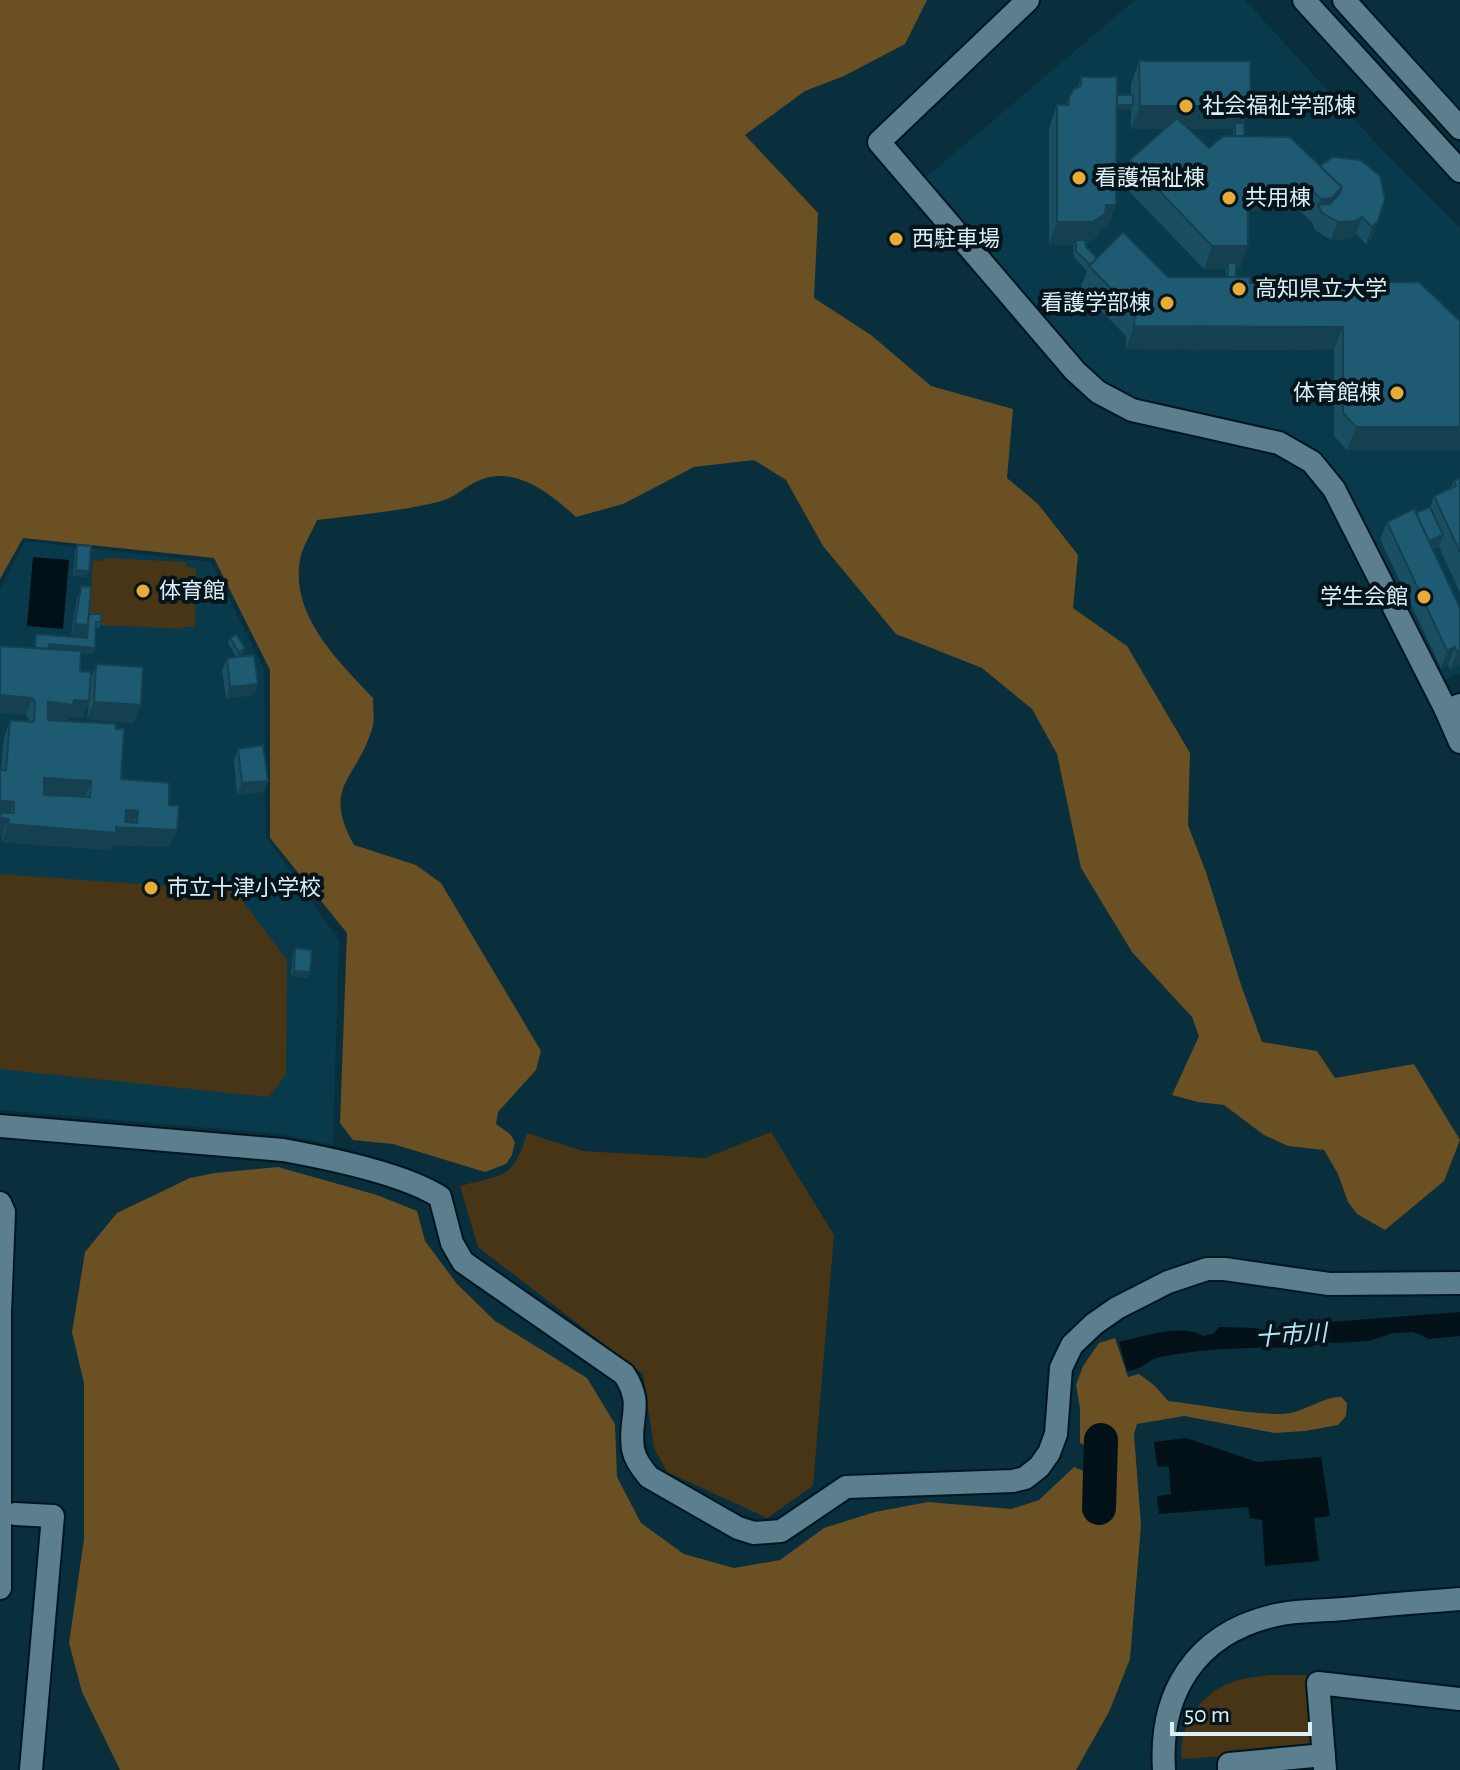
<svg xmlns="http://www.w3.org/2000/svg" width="1460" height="1770" viewBox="0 0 1460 1770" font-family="'Alegreya Sans','Noto Sans JP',sans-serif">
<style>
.built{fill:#083a4b}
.green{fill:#483516}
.forest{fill:#6a5022}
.water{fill:#021118}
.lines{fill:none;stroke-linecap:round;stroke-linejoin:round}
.river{stroke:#021118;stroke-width:34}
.minor-casing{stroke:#00161f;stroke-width:26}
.tertiary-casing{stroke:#00161f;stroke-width:26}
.secondary-casing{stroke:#00161f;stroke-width:26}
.minor{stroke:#5b7f8f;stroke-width:22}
.tertiary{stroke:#5b7f8f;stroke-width:22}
.secondary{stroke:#5b7f8f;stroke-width:22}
.wall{fill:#1a4e62;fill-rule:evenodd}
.shaded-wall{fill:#154050}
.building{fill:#1e5b72;stroke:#154050;stroke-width:2;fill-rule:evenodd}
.poi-dot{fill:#e9ab38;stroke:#06151b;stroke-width:3}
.labels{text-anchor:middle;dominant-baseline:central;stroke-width:8;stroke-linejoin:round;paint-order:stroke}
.poi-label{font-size:22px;fill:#dbeff7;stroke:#06151b;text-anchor:start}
.water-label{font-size:24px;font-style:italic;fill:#b3e6fc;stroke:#06151b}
</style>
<rect width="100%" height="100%" fill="#092e3c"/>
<!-- built -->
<g class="built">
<polygon points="1135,0 1245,0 1375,142 1460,228 1460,674 1442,681 1346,488 1320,460 1132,399 1095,379 924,179"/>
<polygon points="25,541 211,562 264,668 266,836 339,940 333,1145 279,1134 0,1110 0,589"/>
</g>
<!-- green -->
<g class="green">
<polygon points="104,558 186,562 186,567 196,568 195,627 183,627 183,629 99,625 89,620 93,560 103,561"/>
<polygon points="0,874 235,891 287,960 286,1074 269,1097 0,1069"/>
<path d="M771,1132L834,1235L813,1486L767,1518L667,1472L654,1448L643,1374L478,1247L460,1186C504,1174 513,1180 527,1133L583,1151L705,1158Z"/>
<path d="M1270,1675H1308L1315,1750L1182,1759C1178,1728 1198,1698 1225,1685C1239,1678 1255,1677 1270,1675Z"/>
</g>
<!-- forest -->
<g class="forest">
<path d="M0,0H927L905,44L844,76L805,91L745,135L818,213L814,298L871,335L931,386L1013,409L1007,478L1038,504L1078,555L1073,608L1127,646L1190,753L1188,825L1207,875L1242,988L1262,1042L1317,1051L1335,1078L1414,1064L1460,1140L1444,1181L1385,1230L1357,1214L1348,1202L1338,1174L1324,1150L1288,1146L1264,1135L1224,1105L1198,1102L1172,1095L1199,1036L1192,1017L1132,952L1081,868L1057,754L1032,709L982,668L896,634L823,546L786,480L754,460L694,467L623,504L576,517C549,492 510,461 472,484C455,494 454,498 434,503C395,512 357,515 317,520C312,532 302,547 300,560C290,615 338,661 373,698C373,708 375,720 372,729C357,780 321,785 354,845L416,865L441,883L541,1051L536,1070L498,1112L496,1124L510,1134L515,1142L512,1155L506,1164L485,1172L393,1144L353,1140L340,1123L347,933L270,838V670L214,558L23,538L0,579Z"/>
<path d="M278,1167L377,1195L417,1211L425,1241L457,1284L495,1321L587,1378L615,1424L617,1477L641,1523L684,1554L734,1568L780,1560L824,1528L875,1512L928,1502L1011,1509L1039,1500L1074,1467L1096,1476L1095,1500L1103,1506L1106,1442L1087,1446L1080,1443V1408L1076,1385L1083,1366L1099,1343L1115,1338L1128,1377L1139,1374L1155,1386L1168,1401C1205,1405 1244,1414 1281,1414C1303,1414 1320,1397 1341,1397L1347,1403L1346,1416L1338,1425L1305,1431L1274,1433L1184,1416L1137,1424L1134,1434L1141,1525L1130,1659L1109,1712L1076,1770H120L82,1692L69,1643L84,1539V1383L72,1332L85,1252L117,1213L190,1178L215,1173Z"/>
</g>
<!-- water -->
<g class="water">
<polygon points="33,557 69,560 63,629 27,626"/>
<path d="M1460,1312V1336L1429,1339L1413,1332L1393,1333L1369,1341L1334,1343L1320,1341L1311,1347C1261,1348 1209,1347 1160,1357C1146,1360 1145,1369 1127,1371L1119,1342C1141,1337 1184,1323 1203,1336L1213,1334L1219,1327L1256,1328L1269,1332L1278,1330V1326Z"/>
<polygon points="1186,1438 1257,1462 1321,1457 1330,1516 1314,1518 1319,1561 1265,1566 1262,1520 1250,1518 1248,1507 1159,1514 1157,1496 1171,1494 1169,1467 1157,1466 1154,1442"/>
</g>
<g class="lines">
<!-- river -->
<polyline class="river" points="1099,1508 1101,1440"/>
<defs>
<g id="minor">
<polyline points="1028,0 879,142 1075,371 1098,392 1132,410 1279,443 1312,462 1334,489 1446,710"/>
<polyline points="0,1203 4,1212 0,1313 0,1588"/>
<polyline points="15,1514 53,1516 31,1770"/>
<polyline points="1229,1770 1229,1764 1324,1755"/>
<polyline points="1325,1770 1318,1683 1460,1699"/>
</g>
<g id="tertiary">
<polyline points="1460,705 1446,710 1460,742"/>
<path d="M0,1126L283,1150C327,1158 403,1173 440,1197L452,1243L463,1262L624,1374C645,1406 628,1417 633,1449C635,1460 642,1469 649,1477L738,1528L754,1533L781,1531L846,1487L1013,1481L1025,1478L1039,1467L1049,1453L1056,1434L1061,1368L1072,1345L1094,1324L1117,1308L1168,1282L1207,1269H1225L1329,1284L1460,1283"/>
<path d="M1164,1770C1159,1693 1195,1635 1272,1616C1295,1610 1321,1611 1344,1609C1383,1605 1421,1602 1460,1599"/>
</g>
<g id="secondary">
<polyline points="1304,0 1460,171"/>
<polyline points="1344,0 1460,128"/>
</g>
</defs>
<!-- minor casing -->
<use href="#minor" class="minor-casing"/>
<!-- tertiary casing -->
<use href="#tertiary" class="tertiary-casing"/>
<!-- secondary casing -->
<use href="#secondary" class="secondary-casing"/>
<!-- minor -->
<use href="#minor" class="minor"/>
<!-- tertiary -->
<use href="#tertiary" class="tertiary"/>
<!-- secondary -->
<use href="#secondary" class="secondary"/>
</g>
<!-- wall -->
<g class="wall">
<path d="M1139,61L1251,106L1244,123V136L1320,166L1380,176L1372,238L1366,244L1356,234L1349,239L1331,240L1315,230L1312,222L1299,210H1248L1240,269H1236V277L1250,283L1419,282L1460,450H1347L1334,436V350L1126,349V336L1080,289L1087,271L1074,257L1073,245H1049V128L1057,105H1066L1069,97L1078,87L1081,77L1117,95H1131V84ZM1117,110H1131V129H1165L1130,160L1121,183L1204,269H1226V277H1168L1097,258L1086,247L1085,244L1097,237L1100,228H1108ZM1189,129H1233V136L1209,148Z"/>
<polygon points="1460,478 1460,593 1439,547 1433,550 1460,608 1460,665 1450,669 1448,665 1441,668 1380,539 1387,522 1416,513 1430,507 1434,496 1451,488 1454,481"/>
<polygon points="77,545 87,577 73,576 75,551"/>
<polygon points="81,586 89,614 101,622 99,628 96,628 95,648 93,654 81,653 80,671 91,679 96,664 134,723 87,719 89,702 83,718 69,718 67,721 116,729 121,779 170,847 112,845 110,850 2,842 2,836 0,836 0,770 1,770 4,738 10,720 28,721 29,720 26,715 0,713 0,646 34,648 36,634 85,637 86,631 84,636 71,635 77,598"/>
<polygon points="230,638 243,654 237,657 258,684 253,695 226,699 222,670 227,658 236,657 228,643"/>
<polygon points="238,749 268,781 263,792 237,795 234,761"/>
<polygon points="295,948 310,972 308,978 291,976 293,954"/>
</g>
<!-- shaded-wall -->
<g class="shaded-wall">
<polygon points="1110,105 1133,105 1131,110 1108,110"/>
<polygon points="1140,106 1251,106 1242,129 1235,123 1233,129 1131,129"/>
<polygon points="1307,186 1299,210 1240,211 1248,187"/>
<polygon points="1342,187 1334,211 1318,205 1321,199"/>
<polygon points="1106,205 1116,205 1108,228 1100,228 1097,237 1083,245 1076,240 1073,245 1049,245 1057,222"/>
<polygon points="1362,217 1356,234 1349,239 1331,240 1338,222"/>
<polygon points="1378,221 1372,238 1366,244 1372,227"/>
<polygon points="1212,246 1248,246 1240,269 1228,269 1228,263 1226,269 1204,269"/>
<polygon points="1134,326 1343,327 1334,350 1126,349"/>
<polygon points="1356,427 1460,427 1460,450 1347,450"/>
<polygon points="1443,535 1439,547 1420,555 1425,543"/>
<polygon points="76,570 89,571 87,577 73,576"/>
<polygon points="75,624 88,625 84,636 71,635"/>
<polygon points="49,644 95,648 93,654 47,650"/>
<polygon points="1455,647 1448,665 1441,668 1447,651"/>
<polygon points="245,648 243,654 237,658 239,652"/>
<polygon points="1460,650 1460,665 1450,669 1457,652"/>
<polygon points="258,684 253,695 226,699 230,687"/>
<polygon points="0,695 32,698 26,715 0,713"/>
<polygon points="74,700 89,701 83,718 69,718 67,722 41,720 48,702"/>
<polygon points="94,702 141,705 134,723 87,719"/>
<polygon points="44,778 91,781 84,799 38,796"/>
<polygon points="268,781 263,792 237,795 242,783"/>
<polygon points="2,801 14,802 2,836 0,836 0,807"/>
<polygon points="126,810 138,811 132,828 177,830 170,847 112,845 110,850 2,842 8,824"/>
<polygon points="294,971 310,972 308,978 291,976"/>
</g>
<!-- building -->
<g class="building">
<polygon points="1139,61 1250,61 1251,106 1140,106"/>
<polygon points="1081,77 1117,77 1116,205 1106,205 1105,214 1092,222 1057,222 1057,105 1069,105 1069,97 1074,89 1081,86"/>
<rect x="1117" y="95" width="16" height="10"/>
<polygon points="1177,118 1209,148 1223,136 1290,137 1342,187 1332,198 1321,199 1307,186 1248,187 1248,246 1212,246 1130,160"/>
<rect x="1235" y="123" width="9" height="13"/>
<polygon points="1333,157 1361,160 1380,176 1385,198 1378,221 1372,227 1362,217 1355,221 1338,222 1322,213 1318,205 1330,204 1340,193 1342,187 1320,166"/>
<polygon points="1123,232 1168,277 1250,277 1250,283 1419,282 1460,321 1460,427 1356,427 1343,413 1343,327 1134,326 1135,313 1089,266"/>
<polygon points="1076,240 1085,240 1086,247 1097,258 1090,265 1076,251"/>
<rect x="1228" y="263" width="8" height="14"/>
<polygon points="1460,478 1460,552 1434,496 1456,486 1454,481"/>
<polygon points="1430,507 1443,535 1429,541 1416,513"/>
<polygon points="1414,509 1460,608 1460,650 1457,652 1455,647 1447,651 1387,522"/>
<polygon points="77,545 91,546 89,571 76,570"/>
<polygon points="81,586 91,587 88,625 75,624"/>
<polygon points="89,614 101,614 101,622 96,622 95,648 49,644 49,649 35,648 36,634 87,638"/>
<polygon points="236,634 245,648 239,652 230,638"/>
<path d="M0,646L81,651L80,671L91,672L89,701L74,700L73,705L48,702V720L116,724V729H124L121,779L169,783V805L179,806L177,830L116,827V833L8,824L9,819L0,818V770H6L10,720L34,722L35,702L32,698L0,695ZM44,778L91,781L90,797L44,795ZM2,801L14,802V813H2ZM126,810L138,811L137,823L125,822Z"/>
<polygon points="254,655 258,684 230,687 227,658"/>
<polygon points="96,664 143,667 141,705 94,702"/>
<polygon points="263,745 268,781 242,783 238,749"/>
<polygon points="295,948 312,950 310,972 294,971"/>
</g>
<!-- markers -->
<g class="poi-dot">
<circle cx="1186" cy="106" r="8"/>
<circle cx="1079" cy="178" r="8"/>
<circle cx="1229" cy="198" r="8"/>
<circle cx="896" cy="239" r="8"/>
<circle cx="1239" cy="289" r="8"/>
<circle cx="1167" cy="303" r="8"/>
<circle cx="1397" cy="393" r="8"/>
<circle cx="143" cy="591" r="8"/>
<circle cx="1424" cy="597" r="8"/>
<circle cx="151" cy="888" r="8"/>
</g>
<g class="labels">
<!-- poi labels -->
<g class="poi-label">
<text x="1202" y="106">社会福祉学部棟</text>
<text x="1095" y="178">看護福祉棟</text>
<text x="1245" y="198">共用棟</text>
<text x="912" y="239">西駐車場</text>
<text x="1255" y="289">高知県立大学</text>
<text x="1151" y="303" text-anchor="end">看護学部棟</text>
<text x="1381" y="393" text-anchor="end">体育館棟</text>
<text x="159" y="591">体育館</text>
<text x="1408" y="597" text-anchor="end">学生会館</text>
<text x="167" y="888">市立十津小学校</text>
</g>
<!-- water labels -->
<g class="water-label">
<text transform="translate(1291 1336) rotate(-4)">十市川</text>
</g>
</g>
<!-- scale -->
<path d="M1172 1722v12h138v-12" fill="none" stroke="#dbeff7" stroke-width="4"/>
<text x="1184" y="1722" font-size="24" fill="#dbeff7" stroke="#06151b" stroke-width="6" paint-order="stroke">50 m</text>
</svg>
